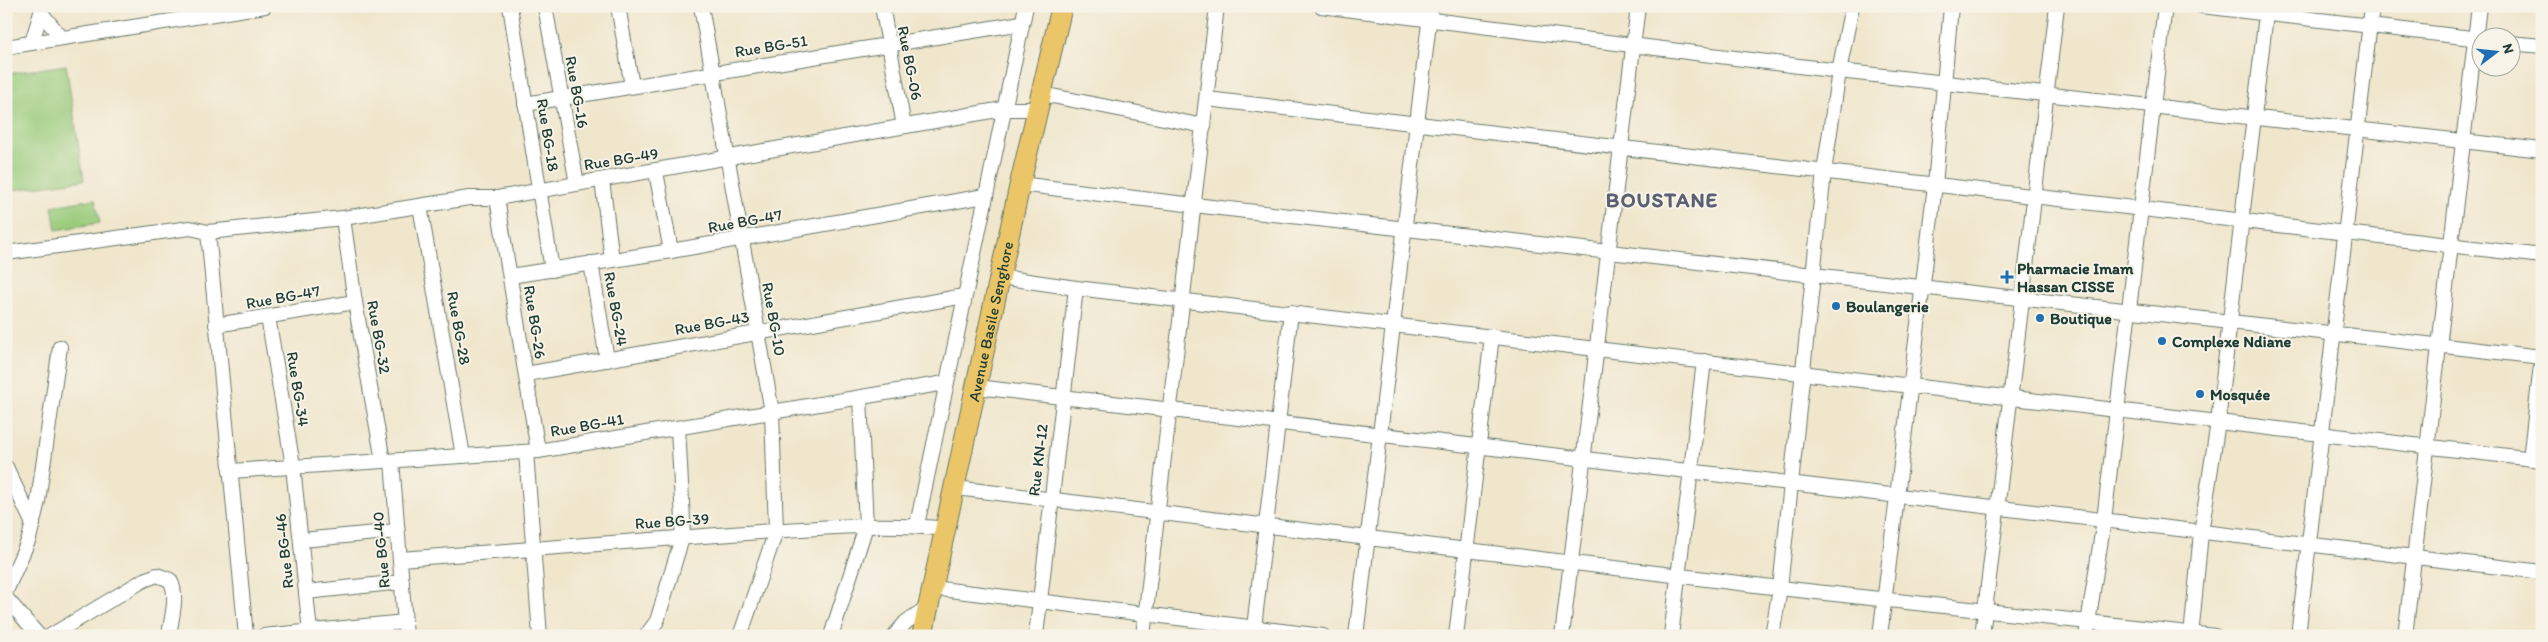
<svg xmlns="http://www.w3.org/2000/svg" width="2548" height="642" viewBox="0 0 2548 642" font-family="Itim,sans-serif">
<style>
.grass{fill:#9acb7b;stroke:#5c8458}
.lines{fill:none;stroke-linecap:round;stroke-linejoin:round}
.minor-casing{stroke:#687869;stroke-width:16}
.highway-casing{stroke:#687869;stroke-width:22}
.minor{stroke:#fff;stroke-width:14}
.highway{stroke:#ebc669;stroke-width:20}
.poi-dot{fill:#1f6fb2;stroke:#f7f3e8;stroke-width:2}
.labels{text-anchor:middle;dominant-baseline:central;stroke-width:4;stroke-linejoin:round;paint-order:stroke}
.street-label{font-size:16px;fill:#1f3d34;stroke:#f7f3e8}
.poi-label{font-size:16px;font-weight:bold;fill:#1f3d34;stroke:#f7f3e8;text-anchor:start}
.district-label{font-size:21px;font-weight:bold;letter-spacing:1px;fill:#5b6172;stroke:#f7f3e8}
</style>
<rect width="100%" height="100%" fill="#f7f3e8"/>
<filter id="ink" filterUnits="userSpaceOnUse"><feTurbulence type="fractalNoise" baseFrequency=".02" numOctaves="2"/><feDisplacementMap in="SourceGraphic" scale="10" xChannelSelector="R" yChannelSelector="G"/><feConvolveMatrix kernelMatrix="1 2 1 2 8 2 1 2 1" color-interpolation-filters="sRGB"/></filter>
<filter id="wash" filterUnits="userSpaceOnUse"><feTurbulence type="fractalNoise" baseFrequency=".0096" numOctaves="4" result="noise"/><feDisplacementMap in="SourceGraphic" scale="20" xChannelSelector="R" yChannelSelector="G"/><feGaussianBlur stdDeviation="1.12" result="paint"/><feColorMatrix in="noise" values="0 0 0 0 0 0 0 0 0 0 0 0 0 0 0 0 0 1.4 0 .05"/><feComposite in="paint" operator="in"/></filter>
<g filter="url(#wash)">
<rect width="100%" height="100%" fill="#f0e6cc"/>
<!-- grass -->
<g class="grass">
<polygon points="66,65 84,180 6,191 6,74"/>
<polygon points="95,199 100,223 56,230 52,206"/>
</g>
</g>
<g filter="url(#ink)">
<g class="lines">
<defs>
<g id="minor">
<polyline points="510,6 552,270"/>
<polyline points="545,6 577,184"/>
<polyline points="618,6 632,86"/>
<polyline points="701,6 772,412 776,531 740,636"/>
<polyline points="882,6 904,126"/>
<polyline points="1321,6 1839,71 2542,150"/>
<polyline points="2202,6 2480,39"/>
<polyline points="42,14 61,37"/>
<polyline points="32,42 43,6"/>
<polyline points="2510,43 2542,46"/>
<polyline points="6,47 265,6"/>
<polyline points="1042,94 1204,126"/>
<polyline points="1207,99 2542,256"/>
<polyline points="525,104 1022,23"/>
<polyline points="656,172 671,251"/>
<polyline points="602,180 612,260"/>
<path d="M1020,184C1216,209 1413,229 1609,252C1920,288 2231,324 2542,357L2530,459"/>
<polyline points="497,198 538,451"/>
<polyline points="420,206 463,456"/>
<polyline points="343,218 355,302 383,461"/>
<polyline points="208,232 246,636"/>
<polyline points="6,253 190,228 208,232 343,218 469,198 497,198 1003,109 1038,109"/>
<polyline points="591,263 607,360"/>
<polyline points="510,276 671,251 985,196"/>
<polyline points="1000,277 1076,288 2542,460"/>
<polyline points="268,317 293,466 310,632"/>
<polyline points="216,325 355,302"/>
<polyline points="526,374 964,296"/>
<polyline points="977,387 2542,572"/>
<polyline points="526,452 540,636"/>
<polyline points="392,461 406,636"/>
<polyline points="6,467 33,524"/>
<polyline points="230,471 538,451 945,383"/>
<polyline points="956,488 1780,588 2215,636"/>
<polyline points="917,525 1026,6"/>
<polyline points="302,540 397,531"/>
<path d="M400,559C505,551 611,543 717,535C793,530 871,521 947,529"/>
<polyline points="933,588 1323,636"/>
<polyline points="6,591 29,539 38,501 60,347"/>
<polyline points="306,592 402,582"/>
<polyline points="6,598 39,636"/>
<path d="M50,636L144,580L157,575L170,580C179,596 171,618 169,636"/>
<polyline points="263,636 405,622"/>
<polyline points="646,636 657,621 682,538 683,521 678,428"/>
<polyline points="831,636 866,526 860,398"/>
<polyline points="894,636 906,622 929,606"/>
<polyline points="1036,636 1076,288"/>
<polyline points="1143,636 1217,6"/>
<polyline points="1253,636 1291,312"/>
<polyline points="1356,636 1431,6"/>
<polyline points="1456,636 1492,336"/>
<polyline points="1562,636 1638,6"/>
<polyline points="1671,636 1704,361"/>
<polyline points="1772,636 1780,588 1824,172 1839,71 1852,6"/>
<polyline points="1880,636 1935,185 1951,6"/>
<polyline points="1982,636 2057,6"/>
<polyline points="2086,636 2104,520 2165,6"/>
<polyline points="2191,636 2201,533 2218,422 2267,6"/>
<polyline points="2298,636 2372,6"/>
<polyline points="2405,636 2479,6"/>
</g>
<g id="highway">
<path id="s1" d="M922,636L1020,184L1062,6"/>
</g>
</defs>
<!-- minor casing -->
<use href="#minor" class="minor-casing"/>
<!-- highway casing -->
<use href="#highway" class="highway-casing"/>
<!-- minor -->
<use href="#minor" class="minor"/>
<!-- highway -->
<use href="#highway" class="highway"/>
</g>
</g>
<!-- markers -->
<g class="poi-dot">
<path d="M2004.5 269.5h5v5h5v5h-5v5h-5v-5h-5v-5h5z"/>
<circle cx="1836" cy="306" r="5"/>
<circle cx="2040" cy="318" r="5"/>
<circle cx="2162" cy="341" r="5"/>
<circle cx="2200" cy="394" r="5"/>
</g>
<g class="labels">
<!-- street labels -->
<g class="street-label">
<text transform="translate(771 46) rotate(-9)">Rue BG-51</text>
<text transform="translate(910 63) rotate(79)">Rue BG-06</text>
<text transform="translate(577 92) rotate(80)">Rue BG-16</text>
<text transform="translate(548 135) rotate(81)">Rue BG-18</text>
<text transform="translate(621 159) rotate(-9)">Rue BG-49</text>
<text transform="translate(745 221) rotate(-10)">Rue BG-47</text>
<text transform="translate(283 297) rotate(-10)">Rue BG-47</text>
<text transform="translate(616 309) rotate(80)">Rue BG-24</text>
<text transform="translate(774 319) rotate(80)">Rue BG-10</text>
<text stroke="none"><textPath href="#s1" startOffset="322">Avenue Basile Senghore</textPath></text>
<text transform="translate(535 322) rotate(81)">Rue BG-26</text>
<text transform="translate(712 323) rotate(-10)">Rue BG-43</text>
<text transform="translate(459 328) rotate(80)">Rue BG-28</text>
<text transform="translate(379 337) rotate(80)">Rue BG-32</text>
<text transform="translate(298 389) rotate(81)">Rue BG-34</text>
<text transform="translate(587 425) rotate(-10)">Rue BG-41</text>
<text transform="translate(1038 460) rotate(-83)">Rue KN-12</text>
<text transform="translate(672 521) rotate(-4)">Rue BG-39</text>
<text transform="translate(381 550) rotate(-95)">Rue BG-40</text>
<text transform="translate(284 551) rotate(-96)">Rue BG-46</text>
</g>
<!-- poi labels -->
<g class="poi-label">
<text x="2017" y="268">Pharmacie Imam<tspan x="2017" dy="18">Hassan CISSE</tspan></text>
<text x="1846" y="306">Boulangerie</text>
<text x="2050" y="318">Boutique</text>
<text x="2172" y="341">Complexe Ndiane</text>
<text x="2210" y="394">Mosquée</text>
</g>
<!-- district labels -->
<g class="district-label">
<text x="1662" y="199">BOUSTANE</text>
</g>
</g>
<!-- margin -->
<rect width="2548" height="642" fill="none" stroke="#f7f3e8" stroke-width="25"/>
<!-- north arrow -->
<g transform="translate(2496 52) rotate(74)"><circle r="24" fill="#f7f3e8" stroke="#a1aaa0"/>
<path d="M0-4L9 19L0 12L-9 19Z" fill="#1f6fb2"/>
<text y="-8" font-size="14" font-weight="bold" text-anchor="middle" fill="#1f3d34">N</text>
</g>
</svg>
